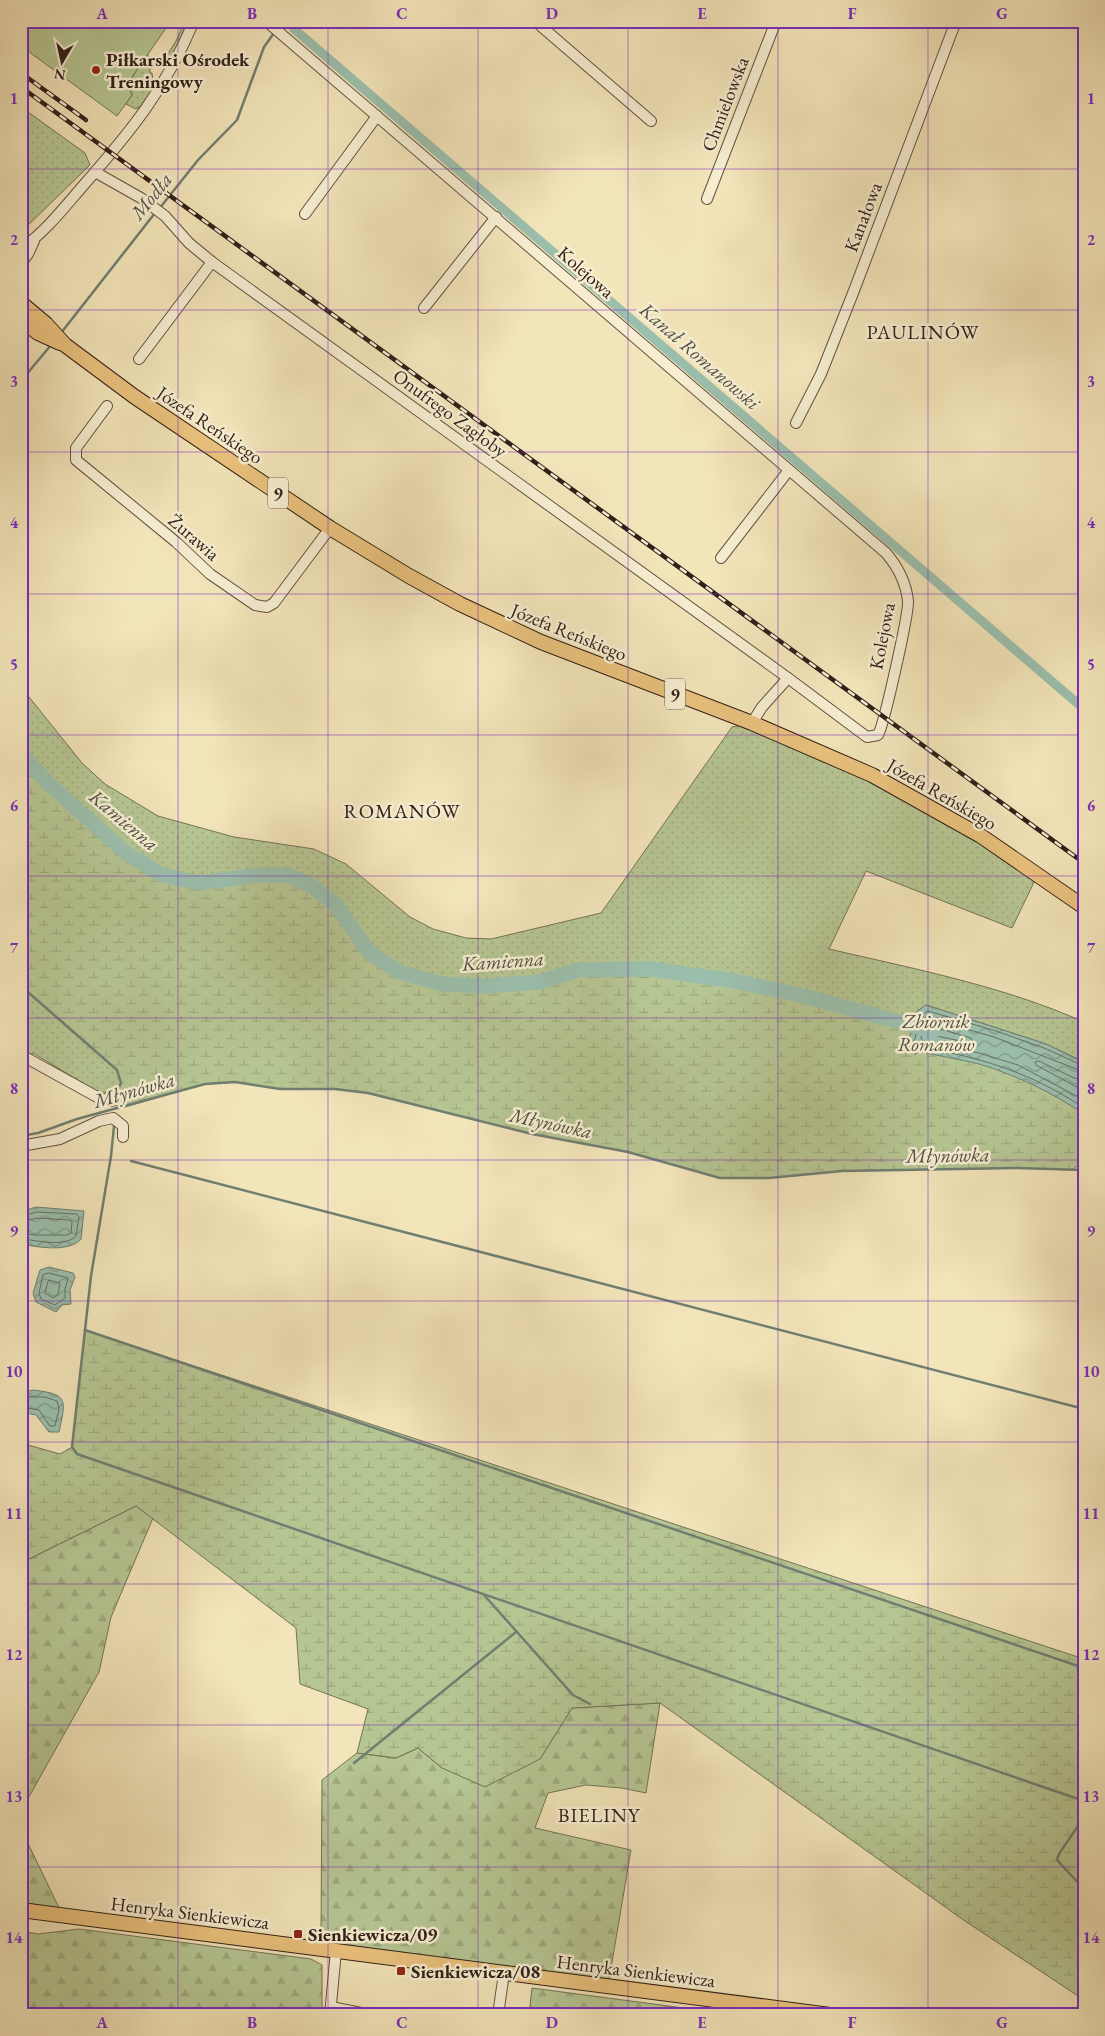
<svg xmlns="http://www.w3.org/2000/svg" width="1105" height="2036" viewBox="0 0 1105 2036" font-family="'EB Garamond',serif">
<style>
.grass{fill:url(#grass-dots);stroke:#737356}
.forest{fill:url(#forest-firs);stroke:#737356}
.wetland{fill:url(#wetland-marsh);stroke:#737356}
.pitch{fill:#b6c693;stroke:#737356}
.water{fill:url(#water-waves);stroke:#707f72}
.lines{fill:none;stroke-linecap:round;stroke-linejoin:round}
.shore{stroke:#667063;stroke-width:1}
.stream{stroke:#707f72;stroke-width:2.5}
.canal{stroke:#9bbfad;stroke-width:9}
.river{stroke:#9bbfad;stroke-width:15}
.minor-casing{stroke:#615141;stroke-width:12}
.major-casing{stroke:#302019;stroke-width:16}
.minor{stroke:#f7eed2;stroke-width:10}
.major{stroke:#eac27d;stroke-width:14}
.rail-casing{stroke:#302019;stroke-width:4.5}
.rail{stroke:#f7eed2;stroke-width:2.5;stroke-dasharray:8;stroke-linecap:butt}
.grid{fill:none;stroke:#7b2cbf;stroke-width:1;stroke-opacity:0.55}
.poi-dot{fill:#8f2418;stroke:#f7eed2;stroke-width:2}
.labels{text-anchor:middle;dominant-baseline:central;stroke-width:5;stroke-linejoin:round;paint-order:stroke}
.shield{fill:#f7eed2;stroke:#6c5e50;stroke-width:1}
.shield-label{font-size:18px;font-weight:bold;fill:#302019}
.poi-label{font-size:19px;font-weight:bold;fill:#302019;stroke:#f7eed2;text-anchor:start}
.street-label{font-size:19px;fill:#302019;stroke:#f7eed2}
.water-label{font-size:20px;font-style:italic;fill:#505045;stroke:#f7eed2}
.neighbourhood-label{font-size:20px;letter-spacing:1px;fill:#302019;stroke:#f7eed2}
.neatline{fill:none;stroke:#7b2cbf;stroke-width:2}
.grid-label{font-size:16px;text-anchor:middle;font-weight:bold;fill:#7b2cbf}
</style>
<defs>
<pattern id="grass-dots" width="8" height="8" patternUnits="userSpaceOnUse" patternTransform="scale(1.25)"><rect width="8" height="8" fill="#b6c693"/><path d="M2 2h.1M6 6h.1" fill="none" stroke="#9daa7e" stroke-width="1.8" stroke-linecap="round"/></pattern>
<pattern id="forest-firs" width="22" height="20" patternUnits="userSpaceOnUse" patternTransform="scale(1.25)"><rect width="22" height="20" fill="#b6c693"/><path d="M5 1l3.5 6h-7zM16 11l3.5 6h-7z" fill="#9daa7e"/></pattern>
<pattern id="wetland-marsh" width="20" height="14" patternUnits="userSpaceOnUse" patternTransform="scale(1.25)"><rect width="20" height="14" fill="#b6c693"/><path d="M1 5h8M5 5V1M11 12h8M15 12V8" fill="none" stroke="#9daa7e"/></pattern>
<pattern id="water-waves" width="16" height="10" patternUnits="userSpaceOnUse" patternTransform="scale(1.25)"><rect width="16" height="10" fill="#9bbfad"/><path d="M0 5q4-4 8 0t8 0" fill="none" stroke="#7f9b8c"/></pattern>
</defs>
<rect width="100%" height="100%" fill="#f3e5ba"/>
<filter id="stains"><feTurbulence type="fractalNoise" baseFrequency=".004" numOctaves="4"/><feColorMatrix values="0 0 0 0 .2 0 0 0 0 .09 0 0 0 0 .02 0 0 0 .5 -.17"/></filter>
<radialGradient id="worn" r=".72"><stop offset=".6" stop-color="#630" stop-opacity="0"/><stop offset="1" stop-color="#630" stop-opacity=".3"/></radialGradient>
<!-- grass -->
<g class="grass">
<polygon points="185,21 189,21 169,64 165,65 164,60 176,41"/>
<polygon points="147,55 150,57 150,73 152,73 153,81 151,86 154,89 143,105 136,109 126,104 132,95 127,85"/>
<polygon points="21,107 85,153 90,165 21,232"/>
<path d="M21,687L82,763L105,784L158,816L234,837L314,849L346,864L410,917L433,929L466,938L491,939L601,913L732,727L752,723L798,742L1038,874L1012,928L866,871L829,949C915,969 1003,986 1084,1022V1062L1046,1044L926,1005L916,1012L909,1025L800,995L734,981L650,969L578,970L540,982L485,986L442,984L399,972L369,952L336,905L259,875L199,883L162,875L126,853L49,784L21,754Z"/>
<polygon points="21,986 117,1070 121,1083 116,1094 96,1091 33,1053 21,1069"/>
</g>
<!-- forest -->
<g class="forest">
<polygon points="136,1506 153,1518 111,1617 99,1672 21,1811 21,1560 29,1559"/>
<polygon points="660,1703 646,1793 622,1788 586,1785 548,1793 535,1828 631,1850 609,1980 339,1945 321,1931 322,1780 357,1753 396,1758 418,1748 442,1768 540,1759 572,1708"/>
<polygon points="21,1829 63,1916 21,1910"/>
<polygon points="79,1929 311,1959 322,1965 322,2015 21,2015 21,1931 38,1934"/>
<polygon points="532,1988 737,2015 529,2015"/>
</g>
<!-- wetland -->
<g class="wetland">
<path d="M21,754L49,784L126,853L162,875L199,883L259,875H286L310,885L336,905L369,952L399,972L442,984L485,986L540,982L578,970L650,969L734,981L1011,1049L1084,1091V1158L1073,1170L1016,1168L842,1171L769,1178H720L628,1152L532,1134L368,1093L336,1089H280L235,1082L205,1084L118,1109C112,1100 117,1091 121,1083L117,1070L21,986Z"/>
<polygon points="85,1330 1084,1659 1084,2000 962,1919 660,1703 572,1708 540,1759 485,1787 442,1768 418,1748 396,1758 357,1753 368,1709 300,1684 296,1628 136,1506 29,1559 21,1560 21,1443 60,1454 72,1447"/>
</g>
<!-- pitch -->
<polygon class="pitch" points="21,21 171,21 127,84 132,95 117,116 21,46"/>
<!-- water -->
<g class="water">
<path d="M926,1005L1046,1044L1084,1062V1114C1051,1092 1016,1075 979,1064C959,1059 938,1056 918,1051L915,1055L908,1044L916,1012Z"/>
<path d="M36,1207L84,1211L81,1239C69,1253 37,1247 21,1244L23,1211Z"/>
<polygon points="49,1267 73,1273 75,1277 70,1290 71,1304 62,1305 56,1312 36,1302 33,1293 40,1270"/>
<path d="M33,1390C69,1394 66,1400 59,1432H49L36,1415L21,1412V1393Z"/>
</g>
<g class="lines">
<!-- shore -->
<g class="shore">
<polygon points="934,1027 971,1038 973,1042 970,1043 932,1035 930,1032"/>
<path d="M1084,1066L1044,1048L996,1031L928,1011L921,1016L914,1042L916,1046C926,1047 936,1050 946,1052C996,1062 1041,1079 1084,1108"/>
<polyline points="1084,1072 994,1037 929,1018 926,1020 921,1038 923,1041 979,1053 1018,1065 1084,1100"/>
<polyline points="1084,1080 1074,1078 1039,1061 1035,1062 1036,1065 1084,1091"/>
<path d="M21,1216L37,1212L77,1214L79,1217L76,1236C64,1248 37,1240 21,1239"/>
<polyline points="21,1222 37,1218 70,1220 72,1222 71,1233 67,1235 35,1235 21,1233"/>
<polygon points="49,1273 68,1278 65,1289 65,1298 55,1305 41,1299 39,1293 43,1275"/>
<polygon points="49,1280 60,1283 58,1294 53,1298 45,1293"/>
<polyline points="21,1397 45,1397 57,1401 59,1409 55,1426 50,1426 39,1410 21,1407"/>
</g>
<!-- stream -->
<g class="stream">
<polyline points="278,29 286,21"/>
<polyline points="159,209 198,160 237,120 264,47 274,33"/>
<polyline points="61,333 155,213"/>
<polyline points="21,381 51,345"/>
<polyline points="21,986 117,1070 121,1083 116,1094"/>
<polyline points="114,1126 111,1156 91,1276 72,1447 77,1454 1084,1801"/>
<polyline points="21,1136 38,1133 77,1119 205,1084 235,1082 280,1089 335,1089 368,1093 532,1134 628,1152 720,1178 769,1178 842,1171 1016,1168 1084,1170"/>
<polyline points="131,1161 1084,1409"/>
<polyline points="85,1330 1084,1668"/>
<polyline points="484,1595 573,1695 590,1704"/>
<polyline points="354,1763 516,1632"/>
<polyline points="1084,1817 1059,1854 1057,1860 1084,1889"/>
</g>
<!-- canal -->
<polyline class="canal" points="294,29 1084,709"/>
<!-- river -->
<polyline class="river" points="21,754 49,784 126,853 162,875 199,883 259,875 286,875 310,885 336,905 369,952 399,972 442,984 485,986 540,982 578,970 650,969 734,981 800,995 933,1031"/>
<defs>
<g id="minor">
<path d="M266,21L886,553C898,567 906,582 908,601C909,613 884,725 878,735L867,737L788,678L762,707L752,723"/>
<polyline points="535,21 651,121"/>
<polyline points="95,172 141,198 165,216 189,243 212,262 788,678"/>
<polyline points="707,199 776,21"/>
<polyline points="305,214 377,116"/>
<path d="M21,249C45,232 63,209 82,187C131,131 165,90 194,21"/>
<polyline points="21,263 28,254 34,241"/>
<polyline points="424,308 496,217"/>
<polyline points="139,359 212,262"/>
<polyline points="107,406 76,448 76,460 176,542 210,574 255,605 267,607 274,603 330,528"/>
<polyline points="796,423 821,374 855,288 956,21"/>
<polyline points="721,558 789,470"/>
<polyline points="21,1055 99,1098 112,1101"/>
<polyline points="21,1146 60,1139 99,1121 113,1118 123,1126 123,1137"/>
<polyline points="331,2007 371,2015"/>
<polyline points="330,2015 336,1951"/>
<polyline points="498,2015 504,1973"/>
</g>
<g id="major">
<polyline points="21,303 46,324 65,345 135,397 330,528 409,576 460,604 541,642 752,723 872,775 981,836 1084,907"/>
<polyline points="21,320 38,333 60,343"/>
<polyline points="21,1910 830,2015"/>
</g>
</defs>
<!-- minor casing -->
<use href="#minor" class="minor-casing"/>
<!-- major casing -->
<use href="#major" class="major-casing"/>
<!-- minor -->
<use href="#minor" class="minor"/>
<!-- major -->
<use href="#major" class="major"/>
<defs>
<g id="rail">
<polyline points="21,73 86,120"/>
<polyline points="21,87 1084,863"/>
</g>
</defs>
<!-- rail casing -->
<use href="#rail" class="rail-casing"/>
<!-- rail -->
<use href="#rail" class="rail"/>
</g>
<!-- grid -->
<path class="grid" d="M178,21V2015M328,21V2015M478,21V2015M628,21V2015M778,21V2015M928,21V2015M21,169H1084M21,310H1084M21,452H1084M21,594H1084M21,735H1084M21,876H1084M21,1018H1084M21,1160H1084M21,1301H1084M21,1442H1084M21,1584H1084M21,1725H1084M21,1867H1084"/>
<!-- markers -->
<g class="poi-dot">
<circle cx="96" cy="70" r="5"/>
<rect x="293" y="1929" width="10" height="10" rx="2.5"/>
<rect x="396" y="1966" width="10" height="10" rx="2.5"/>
</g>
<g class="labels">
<!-- shield labels -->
<g class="shield">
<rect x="268" y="477.5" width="20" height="31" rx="4"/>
<rect x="665" y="678.5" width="20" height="31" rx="4"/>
</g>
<g class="shield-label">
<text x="278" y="493">9</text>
<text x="675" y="694">9</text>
</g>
<!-- poi labels -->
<g class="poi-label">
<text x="106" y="59">Piłkarski Ośrodek<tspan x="106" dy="22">Treningowy</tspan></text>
<text x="308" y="1934">Sienkiewicza/09</text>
<text x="411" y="1971">Sienkiewicza/08</text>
</g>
<!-- street labels -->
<g class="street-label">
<text transform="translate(725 104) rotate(-69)">Chmielowska</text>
<text transform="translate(863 217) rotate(-69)">Kanałowa</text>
<text transform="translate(586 272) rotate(41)">Kolejowa</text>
<text transform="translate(450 413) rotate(36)">Onufrego Zagłoby</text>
<text transform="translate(210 425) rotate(34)">Józefa Reńskiego</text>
<text transform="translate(194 537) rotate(41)">Żurawia</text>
<text transform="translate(569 632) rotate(22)">Józefa Reńskiego</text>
<text transform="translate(882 636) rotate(-79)">Kolejowa</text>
<text transform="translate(942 794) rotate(30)">Józefa Reńskiego</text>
<text transform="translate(190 1913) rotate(7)">Henryka Sienkiewicza</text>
<text transform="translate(636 1971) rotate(7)">Henryka Sienkiewicza</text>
</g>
<!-- water labels -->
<g class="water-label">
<text transform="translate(151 196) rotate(-51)">Modła</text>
<text transform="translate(700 356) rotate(41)">Kanał Romanowski</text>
<text transform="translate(124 820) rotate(40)">Kamienna</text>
<text transform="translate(503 961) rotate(-4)">Kamienna</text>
<text x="936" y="1021">Zbiornik<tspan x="936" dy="23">Romanów</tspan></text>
<text transform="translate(134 1090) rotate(-16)">Młynówka</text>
<text transform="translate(551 1123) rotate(12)">Młynówka</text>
<text transform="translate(948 1155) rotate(-1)">Młynówka</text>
</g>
<!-- neighbourhood labels -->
<g class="neighbourhood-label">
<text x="923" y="332">PAULINÓW</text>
<text x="402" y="811">ROMANÓW</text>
<text x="599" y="1815">BIELINY</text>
</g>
</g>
<!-- margin -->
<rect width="1105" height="2036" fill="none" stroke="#f3e5ba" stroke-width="55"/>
<!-- north arrow -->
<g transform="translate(62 62) rotate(189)" stroke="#f7eed2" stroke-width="4" paint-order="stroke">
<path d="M0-4L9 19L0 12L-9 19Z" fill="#302019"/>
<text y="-8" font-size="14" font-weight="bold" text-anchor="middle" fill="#302019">N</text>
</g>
<rect x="28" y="28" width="1050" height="1980" class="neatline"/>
<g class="grid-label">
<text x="102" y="19">A</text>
<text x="252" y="19">B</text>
<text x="402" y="19">C</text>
<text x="552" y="19">D</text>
<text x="702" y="19">E</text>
<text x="852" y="19">F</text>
<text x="1002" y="19">G</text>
<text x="14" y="104">1</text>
<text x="1091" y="104">1</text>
<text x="14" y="245">2</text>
<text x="1091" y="245">2</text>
<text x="14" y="387">3</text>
<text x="1091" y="387">3</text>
<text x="14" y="528">4</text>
<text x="1091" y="528">4</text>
<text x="14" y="670">5</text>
<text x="1091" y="670">5</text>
<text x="14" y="811">6</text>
<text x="1091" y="811">6</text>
<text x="14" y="953">7</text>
<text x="1091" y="953">7</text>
<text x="14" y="1094">8</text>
<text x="1091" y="1094">8</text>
<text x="14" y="1236">9</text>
<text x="1091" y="1236">9</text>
<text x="14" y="1377">10</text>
<text x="1091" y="1377">10</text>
<text x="14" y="1519">11</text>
<text x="1091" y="1519">11</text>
<text x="14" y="1660">12</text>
<text x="1091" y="1660">12</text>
<text x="14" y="1802">13</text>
<text x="1091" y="1802">13</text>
<text x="14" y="1943">14</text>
<text x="1091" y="1943">14</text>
<text x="102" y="2028">A</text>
<text x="252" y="2028">B</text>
<text x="402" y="2028">C</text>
<text x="552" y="2028">D</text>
<text x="702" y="2028">E</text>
<text x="852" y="2028">F</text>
<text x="1002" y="2028">G</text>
</g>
<rect width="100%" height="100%" filter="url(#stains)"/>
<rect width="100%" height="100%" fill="url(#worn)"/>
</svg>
